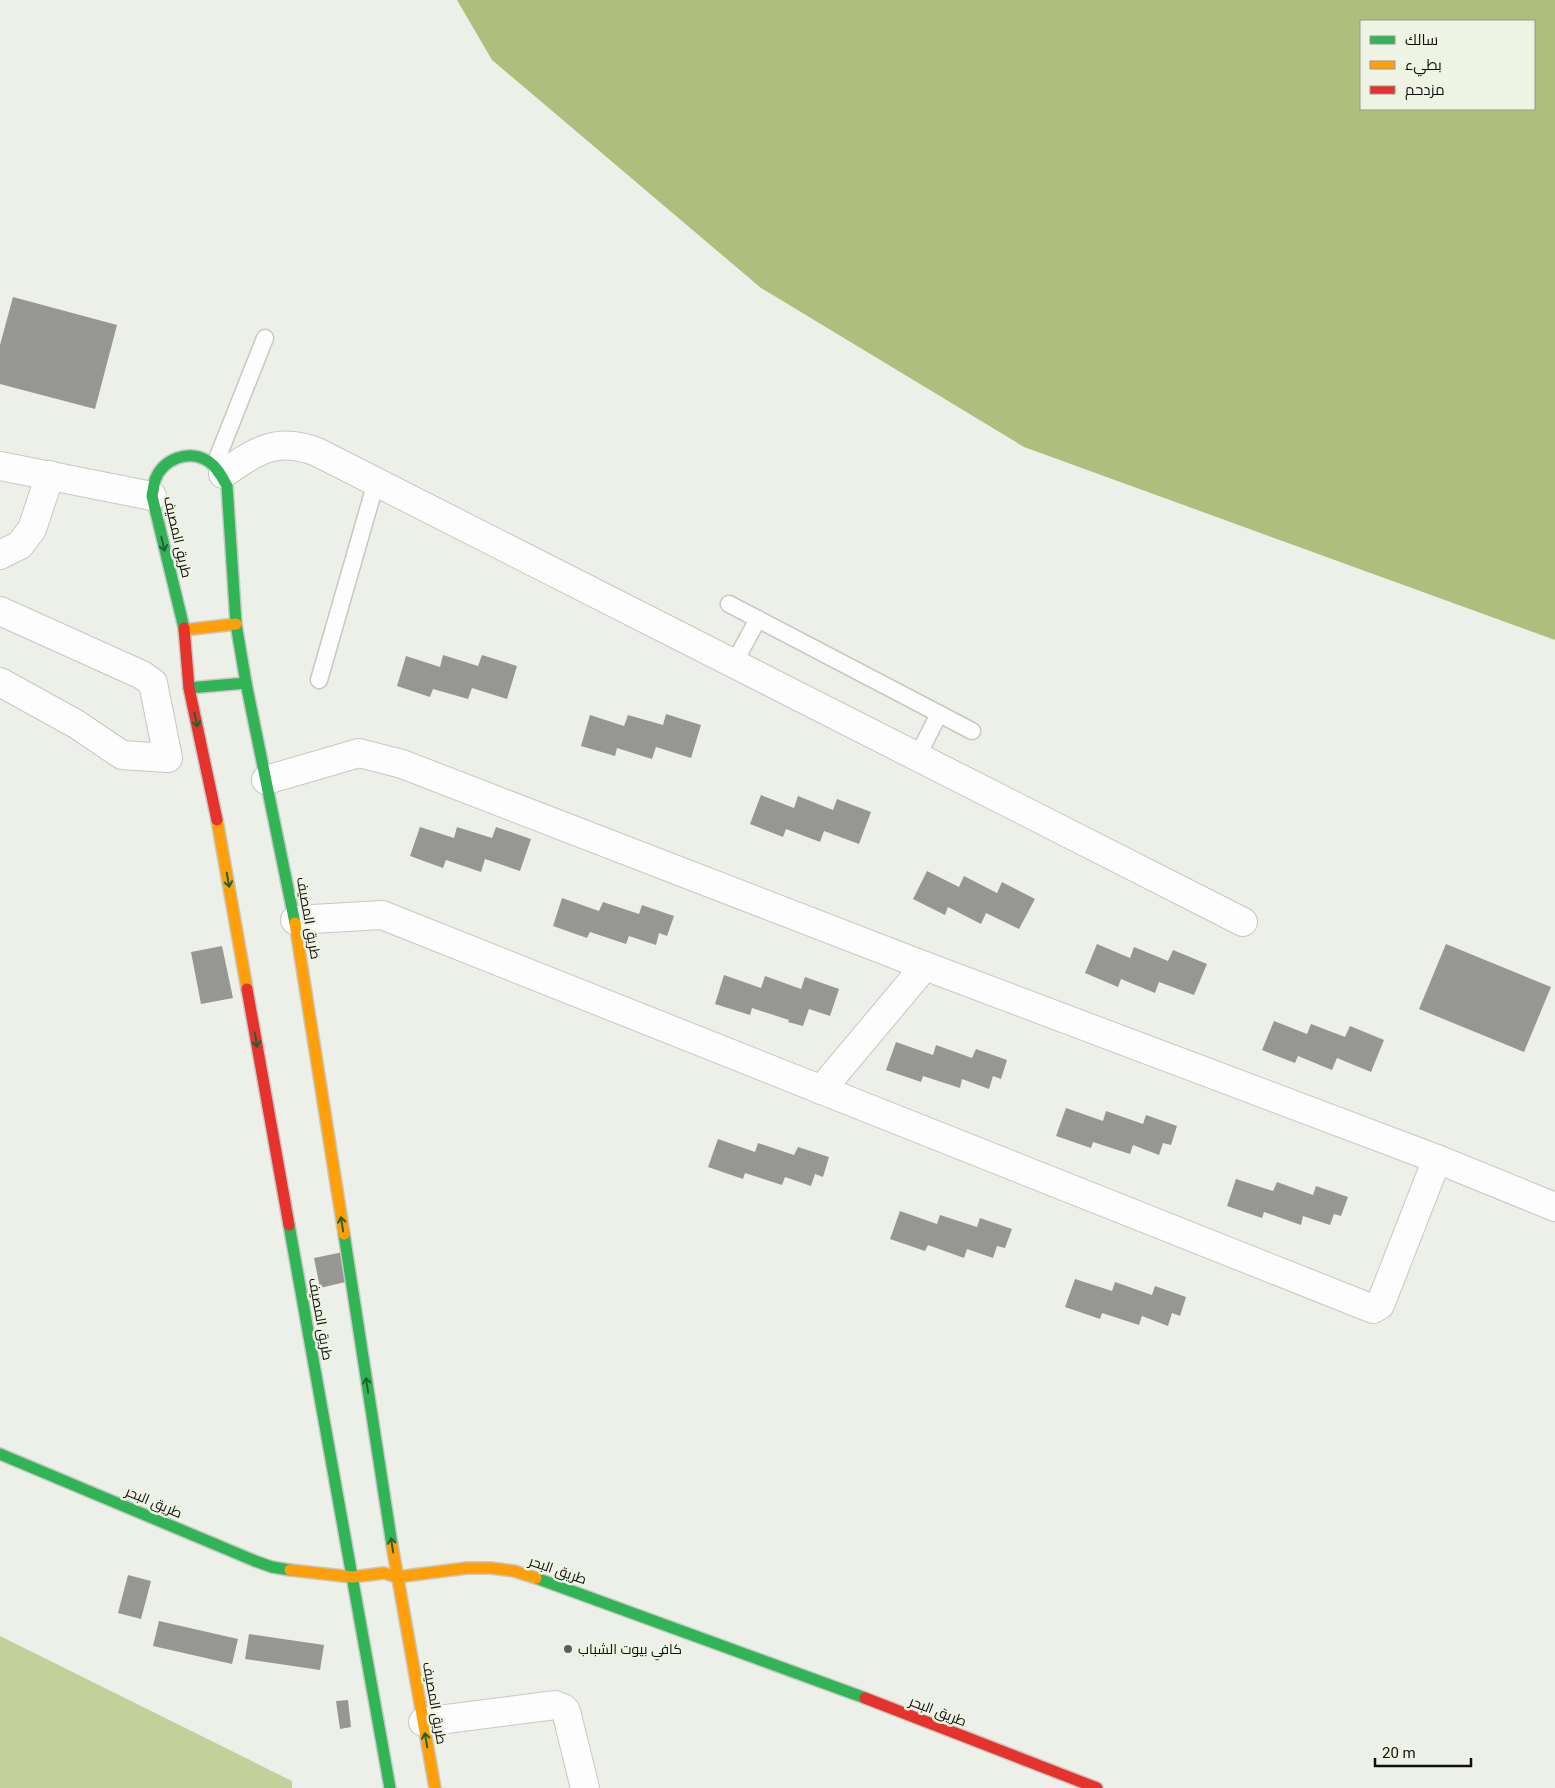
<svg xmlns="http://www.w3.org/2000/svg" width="1555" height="1788" viewBox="0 0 1555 1788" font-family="Roboto,Cairo,sans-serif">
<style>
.forest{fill:#c2d09a}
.water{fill:#aebe7c;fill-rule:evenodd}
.building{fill:#969792}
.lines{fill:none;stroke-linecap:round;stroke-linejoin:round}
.lane-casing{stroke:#c6c8c2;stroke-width:19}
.street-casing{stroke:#c6c8c2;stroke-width:30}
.fast-casing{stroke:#c6c8c2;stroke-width:14}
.slow-casing{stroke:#c6c8c2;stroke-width:14}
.jam-casing{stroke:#c6c8c2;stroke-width:14}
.lane{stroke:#fcfdfc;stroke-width:16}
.street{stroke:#fcfdfc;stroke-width:28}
.fast{stroke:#30b455;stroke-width:11}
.slow{stroke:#ff9f0a;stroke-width:11}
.jam{stroke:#e5322d;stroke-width:11}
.oneway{stroke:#206230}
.poi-dot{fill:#5d5e58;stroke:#eef3e4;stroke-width:2}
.labels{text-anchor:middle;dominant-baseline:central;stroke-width:5;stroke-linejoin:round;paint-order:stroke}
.street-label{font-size:14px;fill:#0f100b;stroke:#eef3e4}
.poi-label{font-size:14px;fill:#0f100b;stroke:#eef3e4;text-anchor:start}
</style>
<rect width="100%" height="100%" fill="#edf0e8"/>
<!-- forest -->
<polygon class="forest" points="0,1636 292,1781 292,1788 0,1788"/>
<!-- water -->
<path class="water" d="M457,0H1555V640L1024,447L761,288L492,60ZM1361,21H1534V109H1361Z"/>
<!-- building -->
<g class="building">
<polygon points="13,297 117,325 95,409 0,384 0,345"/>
<polygon points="443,655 478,666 482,655 517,666 507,699 472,688 468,699 433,689 430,697 397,686 406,656 440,667"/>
<polygon points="666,714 701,725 691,758 656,747 652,759 617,748 615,756 581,746 590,715 624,726 628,715 663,725"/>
<polygon points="761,795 794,808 798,796 833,810 837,799 871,812 859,844 824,831 820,842 786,829 783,837 750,824"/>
<polygon points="420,827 454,838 457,827 492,838 496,827 531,839 520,871 485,859 481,872 446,860 443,868 410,856"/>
<polygon points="927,871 959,887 964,876 997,893 1002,882 1035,899 1019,929 986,913 981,924 948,907 945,915 913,899"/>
<polygon points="562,898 599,911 603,902 639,914 642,905 674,916 667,936 659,933 656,945 629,936 626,944 590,932 587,938 553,926"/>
<polygon points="1097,944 1130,958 1134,947 1168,961 1173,950 1207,964 1194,995 1159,982 1155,993 1121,979 1118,987 1085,973"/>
<polygon points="1446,944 1551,987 1524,1052 1419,1009"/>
<polygon points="222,946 233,998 201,1004 191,952"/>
<polygon points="724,975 761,988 765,976 801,989 805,977 839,989 830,1016 809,1009 803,1026 788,1022 789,1020 752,1008 750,1015 715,1004"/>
<polygon points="1274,1021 1307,1034 1311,1024 1345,1037 1350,1026 1384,1040 1371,1072 1337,1058 1332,1070 1298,1056 1295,1063 1262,1050"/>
<polygon points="896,1042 933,1055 936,1045 972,1058 976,1049 1007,1060 1001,1079 993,1076 989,1089 962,1079 960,1088 923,1076 921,1082 886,1070"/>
<polygon points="1066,1108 1103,1121 1106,1111 1143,1124 1146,1115 1177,1126 1171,1145 1163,1143 1159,1155 1133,1145 1130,1154 1093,1142 1091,1148 1056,1136"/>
<polygon points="718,1139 755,1152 758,1143 794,1155 798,1147 829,1157 823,1177 815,1174 811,1186 785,1177 782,1185 745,1173 743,1179 708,1167"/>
<polygon points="1236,1179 1273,1191 1277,1182 1313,1195 1316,1186 1348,1197 1341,1216 1334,1214 1330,1225 1303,1216 1301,1225 1264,1212 1262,1218 1227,1206"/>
<polygon points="900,1211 937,1224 940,1215 977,1227 980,1218 1012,1229 1005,1248 997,1246 993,1258 967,1249 964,1258 928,1245 925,1251 890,1239"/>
<polygon points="348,1251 354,1280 320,1288 314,1258"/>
<polygon points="1075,1279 1112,1291 1115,1282 1152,1295 1155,1286 1186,1297 1180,1316 1172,1313 1168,1326 1142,1316 1139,1325 1102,1313 1100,1319 1065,1307"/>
<polygon points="128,1575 151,1581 141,1619 118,1613"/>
<polygon points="159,1621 238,1639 232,1664 153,1646"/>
<polygon points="249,1634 324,1645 320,1670 245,1659"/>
<polygon points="348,1700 351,1727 340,1729 336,1701"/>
</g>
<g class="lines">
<defs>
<g id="lane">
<polyline points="215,464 265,338"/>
<polyline points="729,604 972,731"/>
<polyline points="734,663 758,619"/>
<polyline points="319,680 376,482"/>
<polyline points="917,757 939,714"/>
</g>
<g id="street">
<polyline points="0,466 152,496"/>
<path d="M223,474C256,451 277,436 317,452L1243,922"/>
<polyline points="0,555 20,545 32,529 50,475"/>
<polyline points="0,611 142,675 153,683 168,758 122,755 76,724 0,682"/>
<polyline points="266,780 359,753 402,764 925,966 1437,1159 1380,1305 1373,1309 382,915 295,920"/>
<polyline points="821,1090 925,966"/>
<polyline points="1437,1159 1555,1207"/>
<polyline points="423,1722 555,1705 563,1708 566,1711 585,1788"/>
</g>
<g id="fast">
<path d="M184,628L152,496C153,491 154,485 155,480C163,459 188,449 208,461C217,467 222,477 227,486L236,624L246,683L295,923"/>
<polyline points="189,688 246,683"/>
<polyline points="289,1225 390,1788"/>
<polyline points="344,1234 392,1545"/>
<polyline points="0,1454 255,1561 272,1567 290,1570"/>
<polyline points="536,1578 865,1698"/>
</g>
<g id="slow">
<polyline points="184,630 236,624"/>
<polyline points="217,820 247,989"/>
<polyline points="295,923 344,1234"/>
<polyline points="392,1545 435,1788"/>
<polyline points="290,1570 352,1577 384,1573 397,1577 467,1568 491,1568 514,1571 536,1578"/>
</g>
<g id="jam">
<polyline points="184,628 189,688 217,820"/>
<polyline points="247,989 289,1225"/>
<polyline points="865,1698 1097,1788"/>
</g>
</defs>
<!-- lane casing -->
<use href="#lane" class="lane-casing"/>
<!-- street casing -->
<use href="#street" class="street-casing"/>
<!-- fast casing -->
<use href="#fast" class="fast-casing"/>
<!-- slow casing -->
<use href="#slow" class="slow-casing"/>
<!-- jam casing -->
<use href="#jam" class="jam-casing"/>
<!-- lane -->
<use href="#lane" class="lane"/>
<!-- street -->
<use href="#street" class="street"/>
<!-- fast -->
<use href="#fast" class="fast"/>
<!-- slow -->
<use href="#slow" class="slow"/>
<!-- jam -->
<use href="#jam" class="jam"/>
</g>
<!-- one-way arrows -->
<defs><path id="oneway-shaft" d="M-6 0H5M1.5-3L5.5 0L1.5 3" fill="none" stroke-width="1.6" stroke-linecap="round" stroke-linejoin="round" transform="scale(1.25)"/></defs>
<g class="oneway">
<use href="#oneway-shaft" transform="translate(163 544) rotate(77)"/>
<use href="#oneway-shaft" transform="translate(196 720) rotate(77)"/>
<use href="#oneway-shaft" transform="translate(228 880) rotate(80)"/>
<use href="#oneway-shaft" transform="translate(256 1040) rotate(80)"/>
<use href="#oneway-shaft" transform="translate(342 1224) rotate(-99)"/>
<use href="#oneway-shaft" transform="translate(367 1385) rotate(-99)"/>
<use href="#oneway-shaft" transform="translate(392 1545) rotate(-99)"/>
<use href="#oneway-shaft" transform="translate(426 1740) rotate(-100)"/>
</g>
<!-- markers -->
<circle class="poi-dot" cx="568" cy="1649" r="5"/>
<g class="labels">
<!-- street labels -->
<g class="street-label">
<text transform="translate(178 537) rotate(77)">طريق المصيف</text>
<text transform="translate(309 918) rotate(80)">طريق المصيف</text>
<text transform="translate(321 1319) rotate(80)">طريق المصيف</text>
<text transform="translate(154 1502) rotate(23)">طريق البحر</text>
<text transform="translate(558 1570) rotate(19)">طريق البحر</text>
<text transform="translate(435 1703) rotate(80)">طريق المصيف</text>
<text transform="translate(938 1711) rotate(21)">طريق البحر</text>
</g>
<!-- poi labels -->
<g class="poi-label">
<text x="578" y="1649">كافي بيوت الشباب</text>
</g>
</g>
<!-- legend -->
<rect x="1360" y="20" width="175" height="90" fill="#eef3e4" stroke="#95988d"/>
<rect x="1370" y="36" width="25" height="8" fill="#30b455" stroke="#95988d"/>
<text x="1405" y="45" font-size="15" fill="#0f100b">سالك</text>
<rect x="1370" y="61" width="25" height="8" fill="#ff9f0a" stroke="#95988d"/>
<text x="1405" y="70" font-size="15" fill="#0f100b">بطيء</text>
<rect x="1370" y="86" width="25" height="8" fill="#e5322d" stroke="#95988d"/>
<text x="1405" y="95" font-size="15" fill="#0f100b">مزدحم</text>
<!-- scale -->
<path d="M1375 1758v8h96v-8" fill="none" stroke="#0f100b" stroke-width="2.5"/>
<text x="1382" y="1758" font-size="15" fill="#0f100b" stroke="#eef3e4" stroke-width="4" paint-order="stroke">20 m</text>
</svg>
